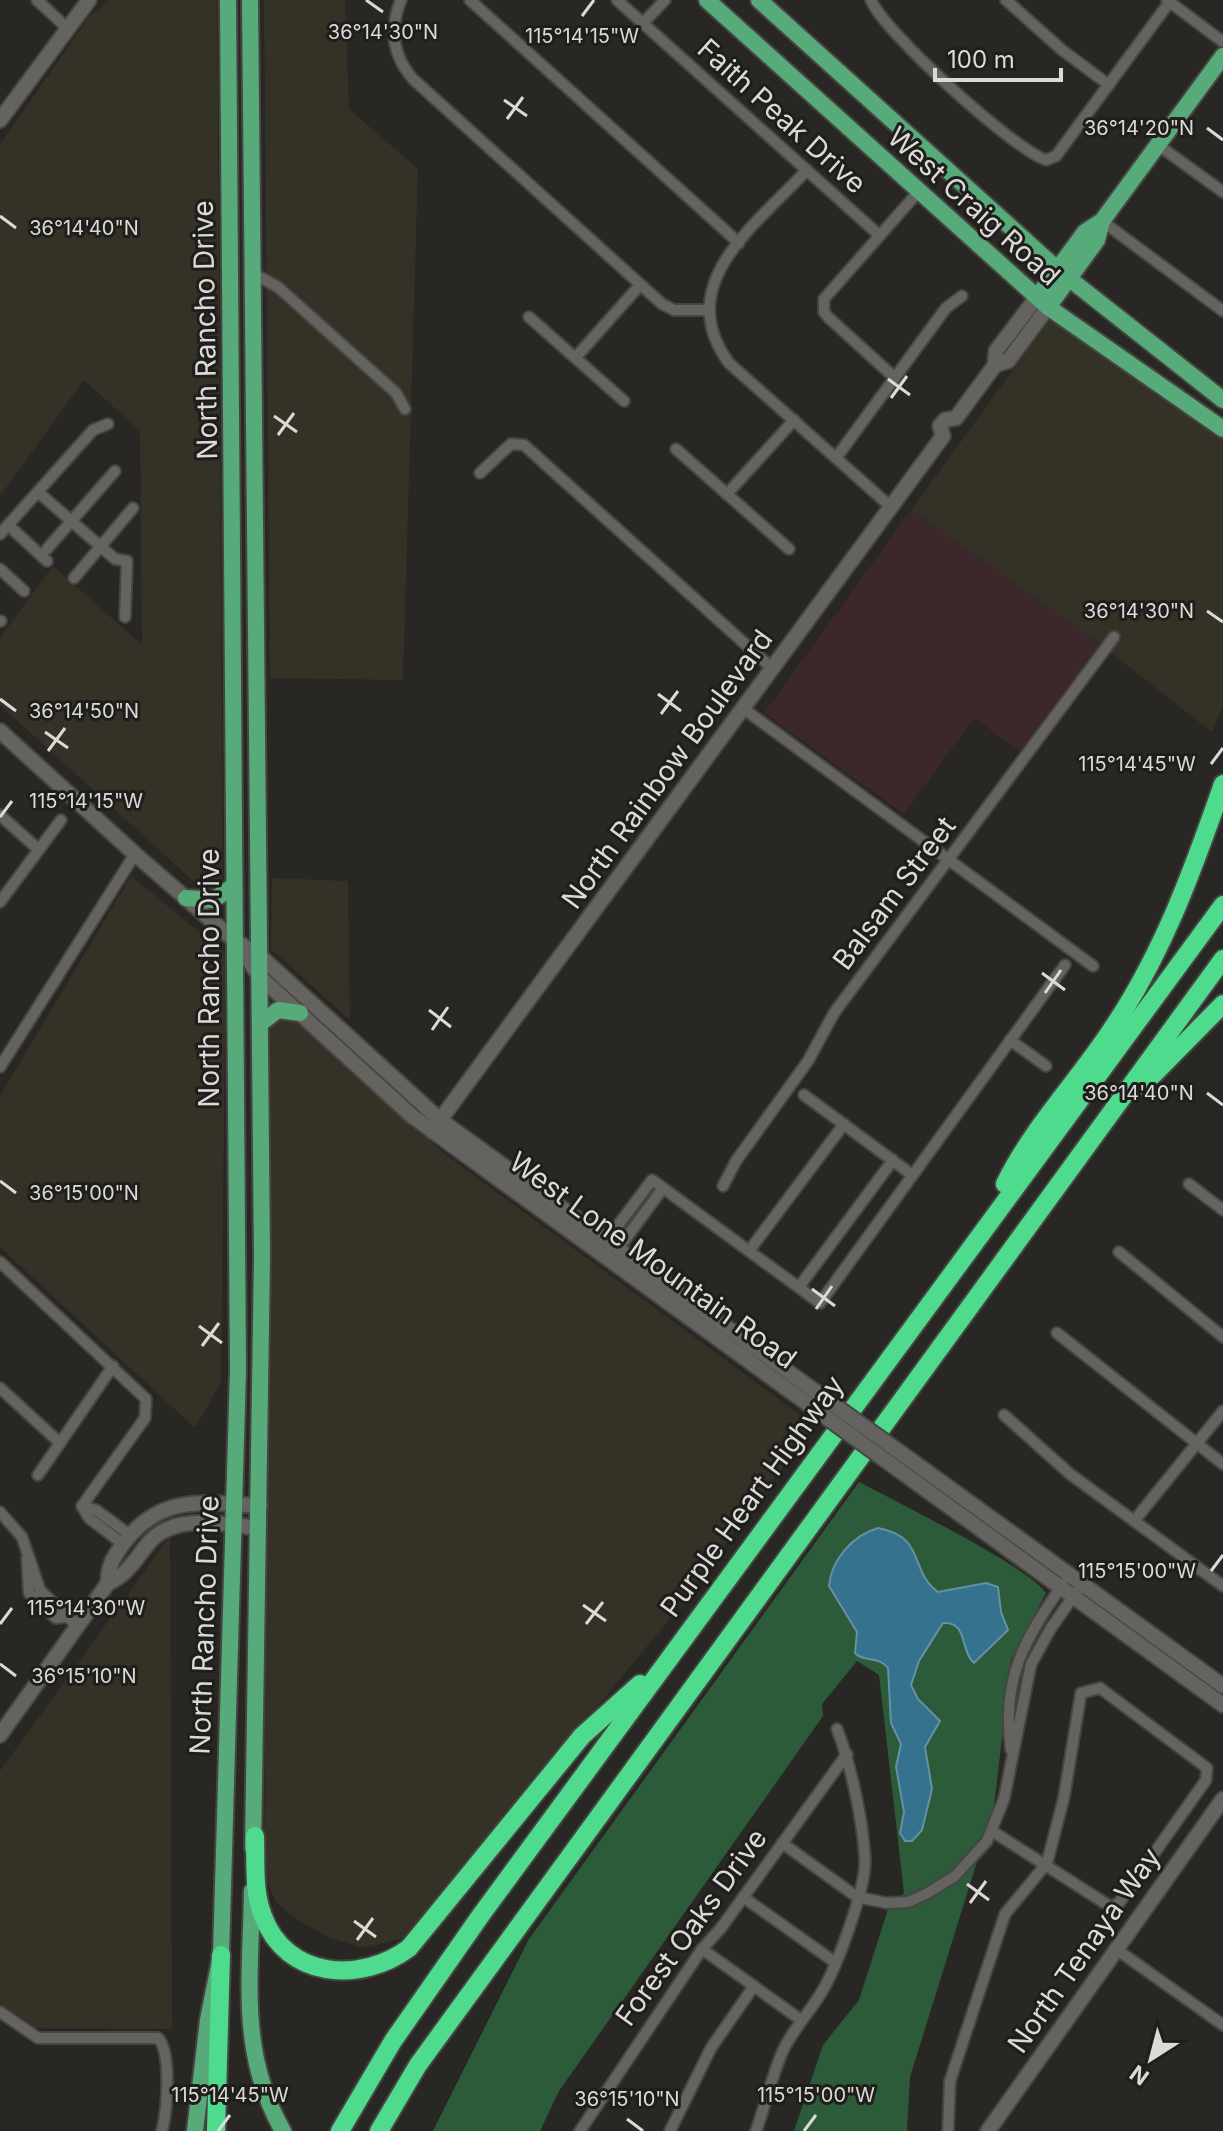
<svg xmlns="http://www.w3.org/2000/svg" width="1223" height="2131" viewBox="0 0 1223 2131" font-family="Inter,sans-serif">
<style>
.built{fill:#343127}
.education{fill:#3c282b}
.green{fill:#2c5b39}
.water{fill:#34728e;stroke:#6691a4;stroke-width:2}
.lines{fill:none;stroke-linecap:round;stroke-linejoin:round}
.street-casing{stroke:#464542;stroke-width:14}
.secondary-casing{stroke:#464542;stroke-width:18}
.primary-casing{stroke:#464542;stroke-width:20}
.highway-casing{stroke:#464542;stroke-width:22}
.street{stroke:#64635f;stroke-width:10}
.secondary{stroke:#64635f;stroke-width:14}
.primary{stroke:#57ab7b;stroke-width:16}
.highway{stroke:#4edb8e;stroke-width:18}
.secondary-bridge-casing{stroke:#464542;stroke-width:18;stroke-linecap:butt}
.secondary-bridge{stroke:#64635f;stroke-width:14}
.ticks{fill:none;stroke:#dbdad8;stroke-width:3}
.labels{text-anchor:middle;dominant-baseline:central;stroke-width:6;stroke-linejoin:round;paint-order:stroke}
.street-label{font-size:28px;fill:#dbdad8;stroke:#1f1e1a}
.ticks-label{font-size:20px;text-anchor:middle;fill:#dbdad8;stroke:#1f1e1a;stroke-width:6;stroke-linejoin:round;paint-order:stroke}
</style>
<rect width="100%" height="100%" fill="#282724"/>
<!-- built -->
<g class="built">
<polygon points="110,0 217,0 223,882 214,891 202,889 0,705 0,638 53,566 142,645 140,431 84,380 0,496 0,144 89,17"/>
<polygon points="264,0 345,0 349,109 418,169 403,680 270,678"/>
<polygon points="1051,318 1223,437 1223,705 1212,732 1100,644 911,510"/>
<polygon points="131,876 226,954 221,1382 195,1428 0,1247 0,1096"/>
<polygon points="272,878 348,881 350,1020 271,949"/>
<polygon points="279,1019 298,1019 441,1151 814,1425 667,1622 407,1937 364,1948 330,1938 293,1917 276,1902 264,1875 270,1021"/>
<polygon points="170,1536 172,2029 36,2028 0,2004 0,1771"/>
</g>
<!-- education -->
<polygon class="education" points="911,510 1100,644 1020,751 974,718 904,814 764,713"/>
<!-- green -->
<path class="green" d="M859,1482C893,1500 1031,1568 1046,1593L1011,1660L994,1807L910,2077L907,2131H794L823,2045L859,2000L888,1909L904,1893L879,1675L857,1661L822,1704L823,1716L559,2091L540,2131H433L529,1939Z"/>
<!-- water -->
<path class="water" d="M878,1528C927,1537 908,1570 938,1592L986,1583L998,1587L1001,1612L1008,1630L974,1663C960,1651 968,1621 943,1623L919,1661L911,1685L918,1699L940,1721L925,1747L932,1789L922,1830L912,1841H905L900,1833L904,1812L896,1767L901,1744L891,1723L888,1668C878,1655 864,1663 855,1653L857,1632L829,1586C831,1560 853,1535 878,1528Z"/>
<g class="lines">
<defs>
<g id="street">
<polyline points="37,0 66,27"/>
<path d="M401,0C389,29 393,56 413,79L662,304L674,310H708"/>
<polyline points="470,0 739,243"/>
<polyline points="617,0 879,235"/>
<path d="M871,0C884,32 1013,149 1046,160L1056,156L1171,0"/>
<polyline points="1006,0 1062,50 1109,85"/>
<polyline points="1167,0 1223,42"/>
<polyline points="643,23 665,0"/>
<polyline points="1158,145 1223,192"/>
<path d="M807,170C756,225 671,284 729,363L891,507"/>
<polyline points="1102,221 1223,311"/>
<polyline points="252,273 278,287 396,393 405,409"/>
<polyline points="529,317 624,401"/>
<polyline points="576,357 640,285"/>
<polyline points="895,378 829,318 824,312 824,299 919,191"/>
<polyline points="676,449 789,549"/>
<polyline points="836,458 946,308 962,296"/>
<polyline points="480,473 511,444 524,445 773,669"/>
<polyline points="38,492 115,559 127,561 125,617"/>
<polyline points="727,494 794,420"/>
<polyline points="8,525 47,561"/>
<polyline points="0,534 93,430 108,424"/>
<polyline points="47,549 115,471"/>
<polyline points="0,569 24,591"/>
<polyline points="74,578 133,508"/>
<polyline points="0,621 1,621"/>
<polyline points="744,709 1093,966"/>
<polyline points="0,815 38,849"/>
<polyline points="0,902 61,820"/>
<polyline points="1010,1040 1046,1066"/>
<polyline points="0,1067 135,854"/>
<polyline points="804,1095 911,1174"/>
<polyline points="1189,1184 1223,1210"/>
<polyline points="723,1186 736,1161 808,1061 834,1013 1114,637"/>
<polyline points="663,1188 624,1241 612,1244 613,1232 652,1180 663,1188 820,1303 1065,965"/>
<polyline points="749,1251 844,1124"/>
<polyline points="1119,1252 1223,1337"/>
<polyline points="0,1262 146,1399 145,1418 82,1506"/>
<polyline points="799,1287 893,1160"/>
<polyline points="1057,1333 1223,1464"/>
<polyline points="0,1388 60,1443"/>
<polyline points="1004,1415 1070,1474 1223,1586"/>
<polyline points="38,1475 113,1366"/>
<polyline points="82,1506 96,1510 130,1535"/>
<polyline points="82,1506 89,1518 123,1544"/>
<polyline points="0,1512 22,1537 40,1590 77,1626"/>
<polyline points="1134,1521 1223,1411"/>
<polyline points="27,1558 29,1593 56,1618 65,1617"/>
<path d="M1011,1750C1001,1679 1024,1640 1063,1584"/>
<polyline points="782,1843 857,1897 887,1903 908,1902 926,1894 955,1876 987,1841 1004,1799 1031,1664 1051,1628 1082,1584"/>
<polyline points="743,1897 836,1963"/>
<polyline points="702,1949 801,2020"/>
<polyline points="1116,1949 1223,2025"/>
<path d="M0,2012L38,2038H158C172,2053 167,2111 162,2131"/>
<polyline points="580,2131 702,1949 721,1928 847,1754"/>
<polyline points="670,2131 711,2048 754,1986"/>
<path d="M756,2131C765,2106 771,2080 781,2055C791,2030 811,2012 824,1988C838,1963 866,1888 865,1860C863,1821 851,1765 837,1729"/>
<polyline points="948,2131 950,2081 1005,1914 1047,1863 1064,1797 1081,1693 1100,1688 1207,1768 1206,1780 1119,1903 1111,1907 992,1831"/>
</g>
<g id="secondary">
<polyline points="0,120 89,0"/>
<polyline points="995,365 1008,361 1048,307"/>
<polyline points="0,731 135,854 234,940 260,956 440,1120 816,1392"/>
<polyline points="239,946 260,977 412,1116 808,1404"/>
<polyline points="432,1131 943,436 940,426 945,420 956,418 995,365 996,351 1037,297"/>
<polyline points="901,1453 1223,1686"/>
<polyline points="892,1465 1223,1705"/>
<path d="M108,1583C108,1565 113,1558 123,1544C160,1494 204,1502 260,1506"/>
<path d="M0,1735L108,1583C127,1575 134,1561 147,1545C172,1512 223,1524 259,1528"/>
<polyline points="988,2131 1223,1799"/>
</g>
<g id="primary">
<polyline points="250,0 262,1257 253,1848"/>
<polyline points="707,0 1048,307 1223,429"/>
<polyline points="759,0 1057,269 1223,400"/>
<polyline points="1037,297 1085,232 1102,221 1223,56"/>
<polyline points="1048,307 1097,240 1102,221"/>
<polyline points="186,898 213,900 234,886"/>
<polyline points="261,1023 278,1010 300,1013"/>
<path d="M252,1891C251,1978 238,2052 283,2131"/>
<polyline points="195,2131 208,2020 221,1955 238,1370 228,0"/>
</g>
<g id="highway">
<polyline points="1134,1088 1153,1075 1223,1004"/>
<path d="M1005,1184C1032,1128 1078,1081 1112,1029C1163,953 1193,870 1223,784"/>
<path d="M255,1836C256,1862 253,1891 263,1916C286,1979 361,1984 409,1948L582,1736L640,1684"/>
<polyline points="216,2131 221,1955"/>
<polyline points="340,2131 393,2041 481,1915 1223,905"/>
<polyline points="379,2131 418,2065 1223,959"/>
</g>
</defs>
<!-- street casing -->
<use href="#street" class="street-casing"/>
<!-- secondary casing -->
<use href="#secondary" class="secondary-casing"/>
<!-- primary casing -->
<use href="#primary" class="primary-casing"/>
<!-- highway casing -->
<use href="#highway" class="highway-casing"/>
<!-- street -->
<use href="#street" class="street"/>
<!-- secondary -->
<use href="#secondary" class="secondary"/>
<!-- primary -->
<use href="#primary" class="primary"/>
<!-- highway -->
<use href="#highway" class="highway"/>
<defs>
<g id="secondary-bridge">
<polyline points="816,1392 901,1453"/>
<polyline points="808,1404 892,1465"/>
</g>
</defs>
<!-- secondary-bridge casing -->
<use href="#secondary-bridge" class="secondary-bridge-casing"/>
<!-- secondary-bridge -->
<use href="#secondary-bridge" class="secondary-bridge"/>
</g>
<!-- ticks -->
<path class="ticks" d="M366,0L383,12M582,16L594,0M504,100L527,116M507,119L523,97M1207,128L1223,140M0,216L16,228M888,379L910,395M891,398L907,376M274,416L297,432M278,435L294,413M1207,611L1223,622M658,694L681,711M0,699L16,711M661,714L678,691M45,732L68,748M48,751L65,728M1211,764L1223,748M0,817L12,801M1042,973L1065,990M1045,993L1061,970M429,1010L451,1027M432,1030L448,1007M1207,1093L1223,1105M0,1181L16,1193M812,1289L835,1306M816,1309L832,1286M199,1326L222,1343M202,1346L219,1323M1211,1571L1223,1555M583,1605L606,1621M0,1624L12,1608M586,1624L603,1602M0,1664L16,1676M967,1884L989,1900M970,1903L986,1881M354,1921L376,1937M357,1940L373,1918M627,2119L643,2131M218,2131L230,2115M804,2131L816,2115"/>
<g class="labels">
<!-- street labels -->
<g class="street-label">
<text transform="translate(782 116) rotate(42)">Faith Peak Drive</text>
<text transform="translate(974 206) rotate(42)">West Craig Road</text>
<text transform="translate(205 330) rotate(-91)">North Rancho Drive</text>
<text transform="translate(667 769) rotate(-54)">North Rainbow Boulevard</text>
<text transform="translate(894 893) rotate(-53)">Balsam Street</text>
<text transform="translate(209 978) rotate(-90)">North Rancho Drive</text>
<text transform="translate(653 1260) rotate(36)">West Lone Mountain Road</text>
<text transform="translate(752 1496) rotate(-54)">Purple Heart Highway</text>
<text transform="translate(204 1625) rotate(-88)">North Rancho Drive</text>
<text transform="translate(691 1927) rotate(-54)">Forest Oaks Drive</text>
<text transform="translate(1084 1950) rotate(-55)">North Tenaya Way</text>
</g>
</g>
<g class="ticks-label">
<text x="383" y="39">36°14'30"N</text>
<text x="582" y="43">115°14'15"W</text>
<text x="1139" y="135">36°14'20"N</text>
<text x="84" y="235">36°14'40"N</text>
<text x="1139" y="618">36°14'30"N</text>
<text x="84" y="718">36°14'50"N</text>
<text x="1137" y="771">115°14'45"W</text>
<text x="86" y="808">115°14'15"W</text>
<text x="1139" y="1100">36°14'40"N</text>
<text x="84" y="1200">36°15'00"N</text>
<text x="1137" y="1578">115°15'00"W</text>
<text x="86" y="1615">115°14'30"W</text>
<text x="84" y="1683">36°15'10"N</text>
<text x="230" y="2102">115°14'45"W</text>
<text x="816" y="2102">115°15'00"W</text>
<text x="627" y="2106">36°15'10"N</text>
</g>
<!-- north arrow -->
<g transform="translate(1151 2059) rotate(216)" stroke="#1f1e1a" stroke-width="6" paint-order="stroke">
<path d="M0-6L14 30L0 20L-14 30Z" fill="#dbdad8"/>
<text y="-12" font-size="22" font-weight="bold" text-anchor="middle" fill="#dbdad8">N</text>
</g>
<!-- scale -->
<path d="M935 68v12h126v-12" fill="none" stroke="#dbdad8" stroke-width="4"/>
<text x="947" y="68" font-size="24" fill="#dbdad8" stroke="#1f1e1a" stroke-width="6" paint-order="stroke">100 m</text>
</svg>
